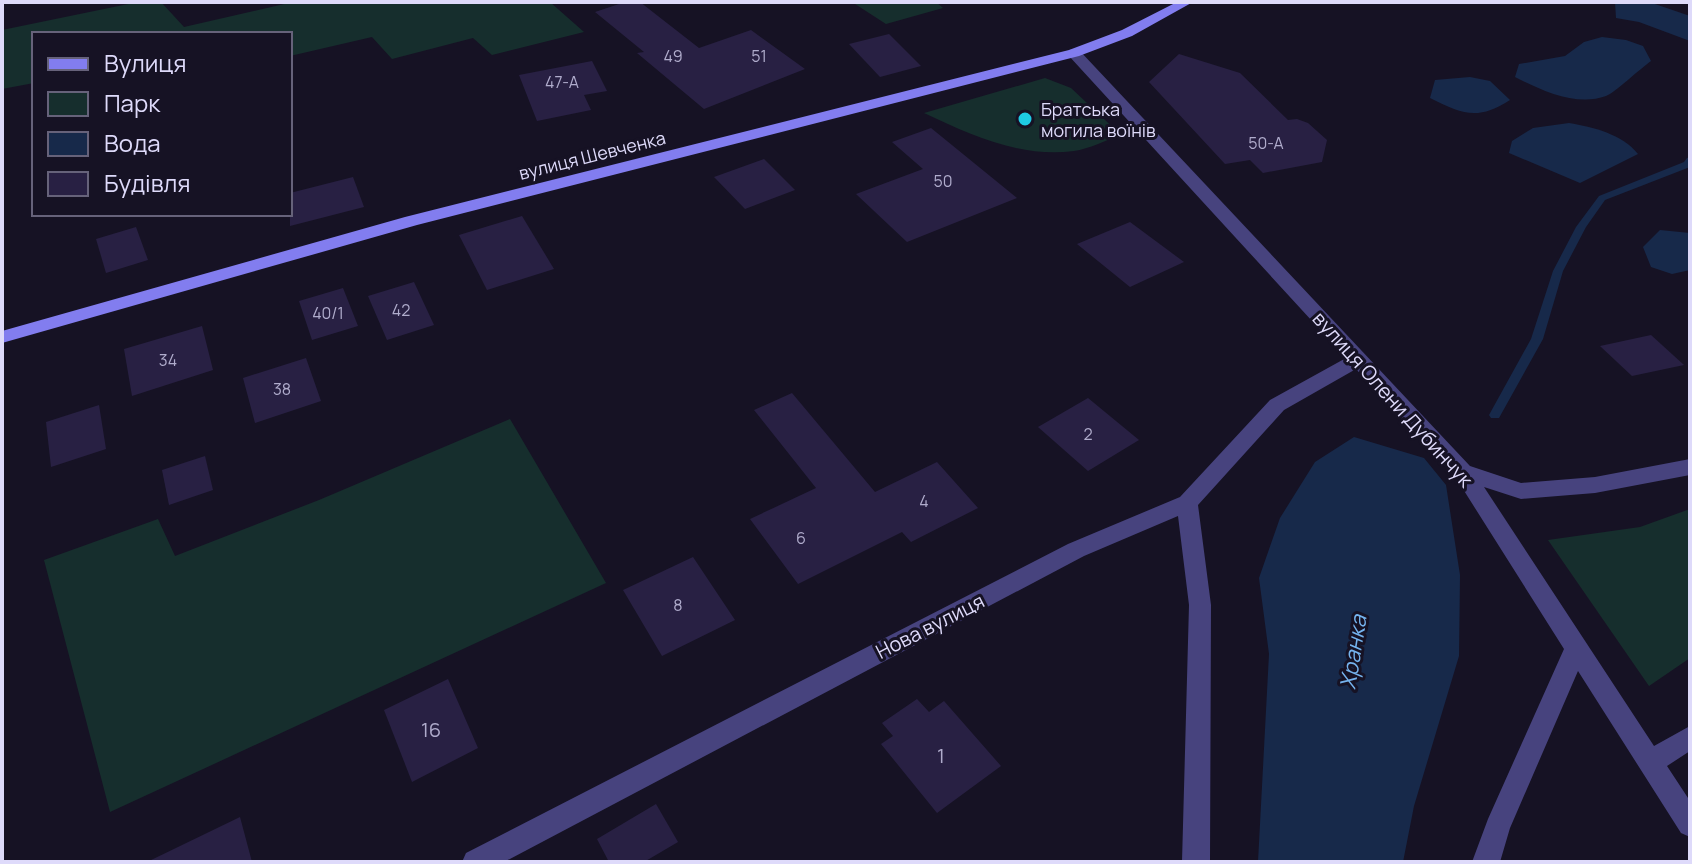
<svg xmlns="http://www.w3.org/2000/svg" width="1692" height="864" viewBox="0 0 1692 864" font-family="Manrope,sans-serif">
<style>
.green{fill:#162e2d}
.water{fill:#17294a}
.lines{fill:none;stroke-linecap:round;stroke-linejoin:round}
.stream{fill:#17294a;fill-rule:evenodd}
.building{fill:#282043}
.street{fill:#47437e;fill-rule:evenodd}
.secondary{fill:#827def;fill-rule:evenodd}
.poi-dot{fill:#1ecae3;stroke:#161224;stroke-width:3}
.labels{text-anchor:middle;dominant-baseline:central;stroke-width:6;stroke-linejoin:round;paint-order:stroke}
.number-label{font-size:16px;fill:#b0accc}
.far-poi-label{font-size:18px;fill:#dedafa;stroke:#161224;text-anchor:start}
.far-street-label{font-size:18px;fill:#dedafa;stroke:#161224}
.street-label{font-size:20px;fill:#dedafa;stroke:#161224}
.near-number-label{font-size:20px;fill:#b0accc}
.water-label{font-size:22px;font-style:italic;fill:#75b3ee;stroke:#161224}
</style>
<rect width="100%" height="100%" fill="#161224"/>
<!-- green -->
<g class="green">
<polygon points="138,2 161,2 184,27 293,2 550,2 584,32 492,55 473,38 392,59 372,37 290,56 290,34 34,34 34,83 2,89 2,30"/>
<polygon points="852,2 936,2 943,8 886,24"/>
<path d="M1045,78L1071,88L1121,135C1106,140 1089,149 1074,151C1020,158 971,135 924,113Z"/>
<polygon points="510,419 606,583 110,812 44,560 158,519 175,556 319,500"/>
<polygon points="1690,509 1690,658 1649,686 1548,540 1640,527"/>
</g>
<!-- water -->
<g class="water">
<polygon points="1615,2 1649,2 1690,16 1690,41 1639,22 1616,18"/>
<path d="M1602,37L1626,40L1643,46L1651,61C1641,68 1613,94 1606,96C1576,107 1541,90 1515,77L1519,64L1565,56L1584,42Z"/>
<path d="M1470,77L1490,81L1510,100C1477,121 1463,114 1430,98L1435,80Z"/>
<path d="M1569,123C1593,127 1622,134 1638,154L1580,183L1509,153L1512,141L1533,128Z"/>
<polygon points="1660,230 1690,233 1690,270 1672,274 1651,267 1643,247"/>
<polygon points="1354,437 1424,458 1446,485 1460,575 1459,656 1414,806 1403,862 1258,862 1269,654 1259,578 1280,518 1315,462"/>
</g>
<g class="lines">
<!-- stream -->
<polygon class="stream" points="1690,157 1690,167 1605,200 1586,227 1563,271 1543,339 1499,418 1491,418 1489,415 1531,339 1553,271 1576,227 1599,196 1684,162 1687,158"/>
</g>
<!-- building -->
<g class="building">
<polygon points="625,2 640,2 699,48 751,30 805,69 704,109 637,53 644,52 595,12"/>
<polygon points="889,34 921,66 880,77 849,44"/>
<polygon points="1179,54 1240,73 1288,120 1297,119 1308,123 1327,140 1322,162 1263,173 1250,160 1225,164 1149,82"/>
<polygon points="592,61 607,91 584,95 591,110 537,121 519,75"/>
<polygon points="931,128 1017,198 907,242 856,194 923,169 892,142"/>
<polygon points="764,159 795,190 745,209 714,177"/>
<polygon points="353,177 364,207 290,226 290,193"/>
<polygon points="522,216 554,269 487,290 459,235"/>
<polygon points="1130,222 1184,262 1130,287 1077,244"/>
<polygon points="136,227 148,260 106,273 96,239"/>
<polygon points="414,282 434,325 387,340 368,296"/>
<polygon points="343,288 358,326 312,340 299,301"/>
<polygon points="202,326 213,370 132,396 124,349"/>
<polygon points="1651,335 1684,365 1632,376 1600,346"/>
<polygon points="306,358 321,401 255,423 243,378"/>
<polygon points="792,393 875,492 937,462 978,508 911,542 902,532 798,584 750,519 816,488 754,410"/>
<polygon points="1088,398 1139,440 1088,471 1038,427"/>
<polygon points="99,405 106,449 51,467 46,422"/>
<polygon points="205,456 213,490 169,505 162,470"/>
<polygon points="693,557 735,620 662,656 623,590"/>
<polygon points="448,679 478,748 412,782 384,710"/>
<polygon points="917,699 929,712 944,701 1001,766 937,813 881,744 893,736 882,723"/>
<polygon points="656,804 678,842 644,862 609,862 597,839"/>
<polygon points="240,817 252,862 147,862"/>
</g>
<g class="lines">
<!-- street -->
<polygon class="street" points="1074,49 1079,50 1470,466 1521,483 1595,477 1690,459 1690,475 1595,493 1521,499 1484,487 1654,746 1690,726 1690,751 1667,766 1690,801 1690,837 1681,833 1578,671 1510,828 1500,862 1472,862 1488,819 1564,649 1456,478 1356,369 1284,410 1198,505 1211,605 1210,862 1182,862 1189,605 1178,516 1084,556 504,862 462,862 466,853 1068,544 1180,497 1270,400 1346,358 1069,56 1069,50"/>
<!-- secondary -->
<polygon class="secondary" points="1177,2 1193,2 1132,36 1079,56 417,225 2,343 2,331 405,217 1069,50 1122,30"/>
</g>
<!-- markers -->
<circle class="poi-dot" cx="1025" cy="119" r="8"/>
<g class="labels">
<!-- number labels -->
<g class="number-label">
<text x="673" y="56">49</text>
<text x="759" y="56">51</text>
<text x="562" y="82">47-А</text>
<text x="1266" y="143">50-А</text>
<text x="943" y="181">50</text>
<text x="401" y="310">42</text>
<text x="328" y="313">40/1</text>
<text x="168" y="360">34</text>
<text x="282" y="389">38</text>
<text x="1088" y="434">2</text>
<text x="924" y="501">4</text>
<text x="801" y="538">6</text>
<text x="678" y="605">8</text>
</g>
<!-- far-poi labels -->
<g class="far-poi-label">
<text x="1041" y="109">Братська<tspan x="1041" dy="21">могила воїнів</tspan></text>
</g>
<!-- far-street labels -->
<g class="far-street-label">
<text transform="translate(592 155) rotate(-14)">вулиця Шевченка</text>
</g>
<!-- street labels -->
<g class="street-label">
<text transform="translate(1393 399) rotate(48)">вулиця Олени Дубинчук</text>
<text transform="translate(930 626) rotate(-27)">Нова вулиця</text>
</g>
<!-- near-number labels -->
<g class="near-number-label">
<text x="431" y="729">16</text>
<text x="941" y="755">1</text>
</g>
<!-- water labels -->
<g class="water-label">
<text transform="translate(1353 652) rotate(-81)">Хранка</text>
</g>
</g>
<!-- border -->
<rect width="1692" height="864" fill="none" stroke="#dedafa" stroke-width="8"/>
<!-- legend -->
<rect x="32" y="32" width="260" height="184" fill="#161224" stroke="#66627a" stroke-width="2"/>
<rect x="48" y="58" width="40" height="12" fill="#827def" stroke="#66627a" stroke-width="2"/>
<text x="104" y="72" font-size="24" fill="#dedafa">Вулиця</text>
<rect x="48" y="92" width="40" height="24" fill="#162e2d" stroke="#66627a" stroke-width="2"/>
<text x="104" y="112" font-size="24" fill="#dedafa">Парк</text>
<rect x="48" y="132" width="40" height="24" fill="#17294a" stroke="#66627a" stroke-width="2"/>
<text x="104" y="152" font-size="24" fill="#dedafa">Вода</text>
<rect x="48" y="172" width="40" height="24" fill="#282043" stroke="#66627a" stroke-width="2"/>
<text x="104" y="192" font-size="24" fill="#dedafa">Будівля</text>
</svg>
